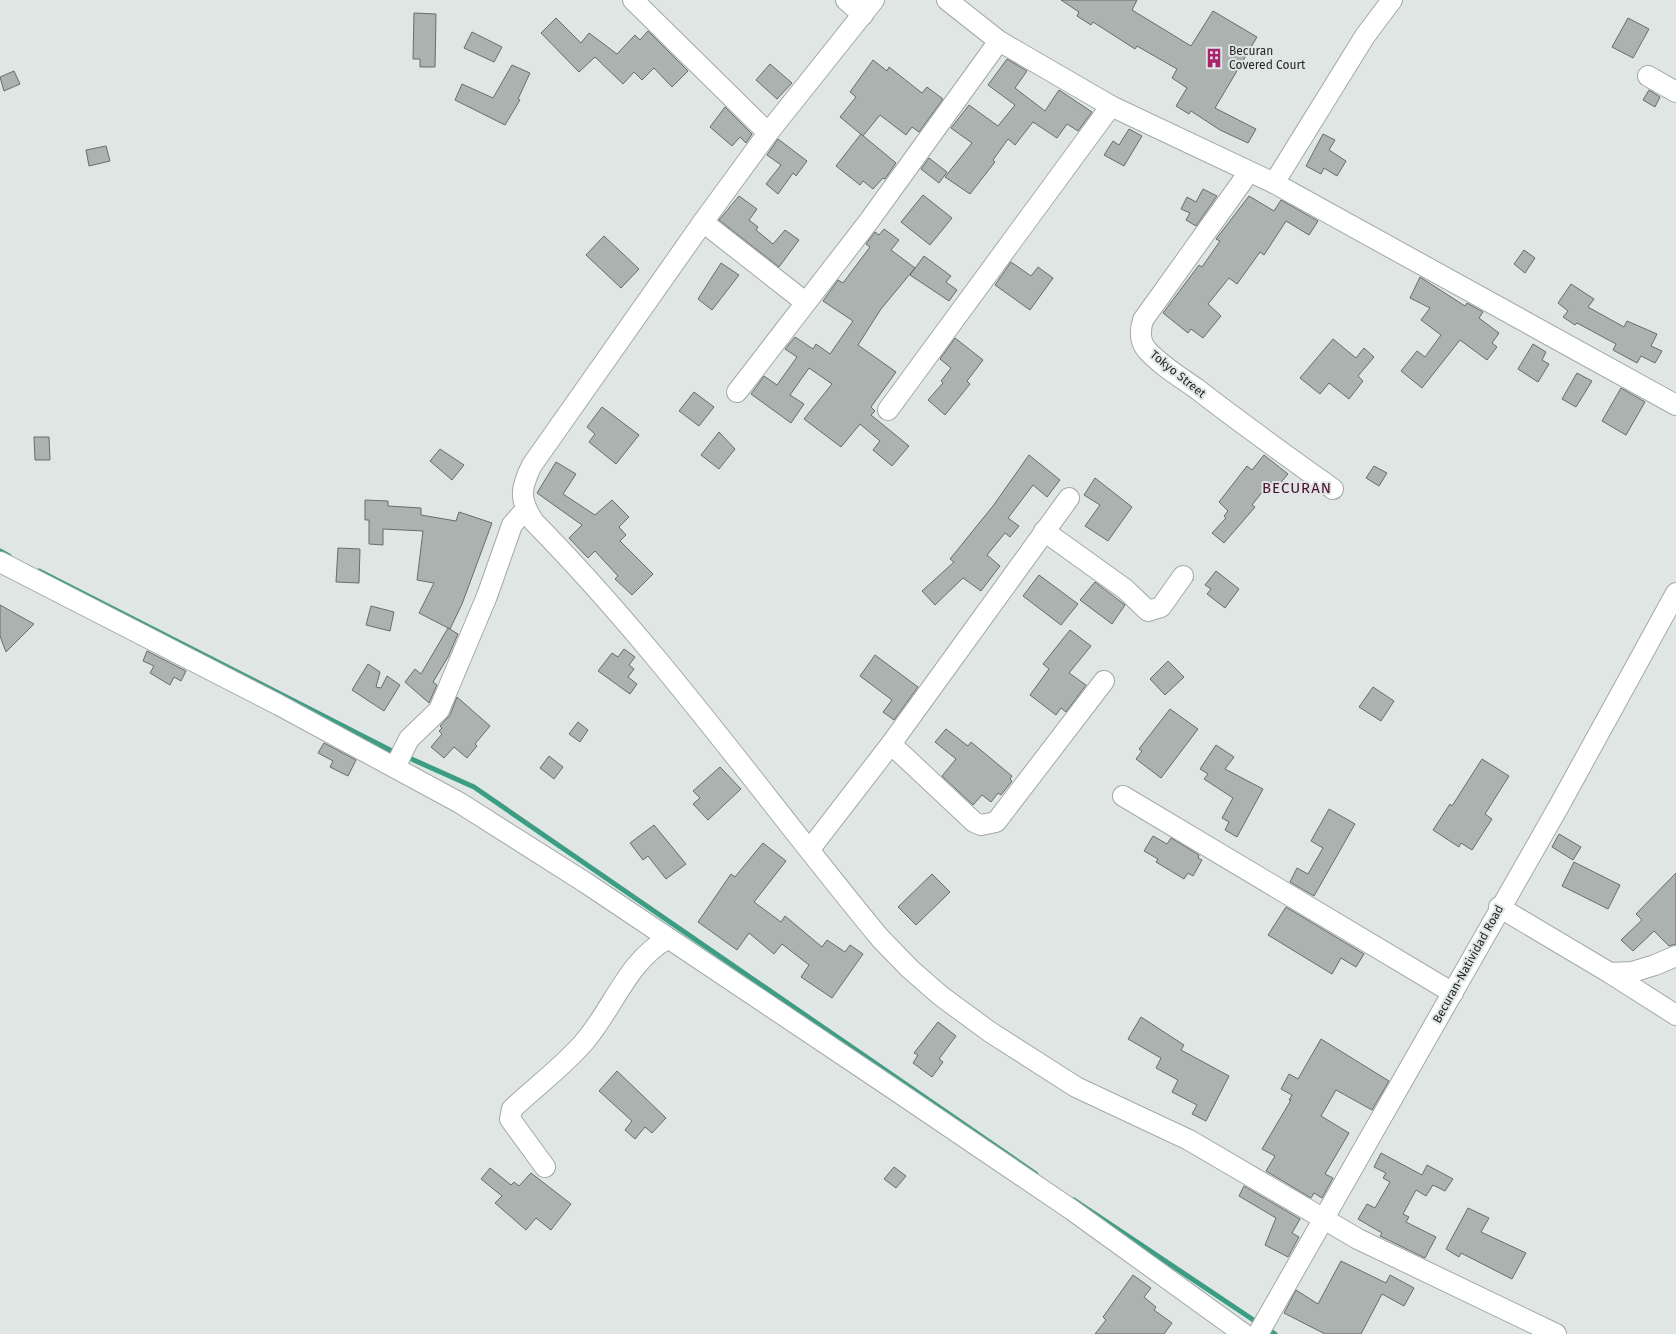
<svg xmlns="http://www.w3.org/2000/svg" width="1676" height="1334" viewBox="0 0 1676 1334" font-family="'Fira Sans',sans-serif">
<style>
.lines{fill:none;stroke-linecap:round;stroke-linejoin:round}
.stream{stroke:#3b9d83;stroke-width:5}
.building{fill:#acb2b0;stroke:#676d6a}
.minor-casing{stroke:#a3a9a7;stroke-width:22}
.minor{stroke:#fff;stroke-width:20}
.labels{text-anchor:middle;dominant-baseline:central;stroke-width:4;stroke-linejoin:round;paint-order:stroke}
.poi-label{font-size:12px;fill:#262827;stroke:#dfe6e4;text-anchor:start}
.street-label{font-size:12px;fill:#262827;stroke:#dfe6e4}
.quarter-label{font-size:15px;letter-spacing:1px;fill:#4d0e30;stroke:#dfe6e4}
</style>
<rect width="100%" height="100%" fill="#dfe6e4"/>
<g class="lines">
<!-- stream -->
<g class="stream">
<polyline points="0,551 9,556"/>
<polyline points="39,571 392,751"/>
<polyline points="407,757 474,787 1036,1174"/>
<polyline points="1074,1200 1258,1323"/>
<polyline points="1265,1327 1275,1334"/>
</g>
</g>
<!-- building -->
<g class="building">
<polygon points="1061,0 1137,0 1132,10 1191,46 1213,11 1257,37 1215,108 1256,129 1248,143 1220,130 1191,111 1189,114 1176,106 1187,88 1172,78 1177,69 1137,46 1135,49 1093,22 1091,25 1077,16 1079,12"/>
<polygon points="414,13 436,14 435,67 420,67 420,59 413,59"/>
<polygon points="556,18 581,43 589,33 617,54 635,35 640,40 648,31 688,71 672,87 654,68 642,80 634,72 623,84 595,57 579,72 541,33"/>
<polygon points="1628,18 1649,29 1633,58 1612,47"/>
<polygon points="472,32 502,47 494,62 464,48"/>
<polygon points="1007,59 1027,71 1015,88 1045,111 1059,90 1092,112 1078,131 1067,124 1057,138 1033,122 1015,145 1008,139 993,160 995,162 970,194 945,177 972,143 951,128 969,105 998,126 1015,105 988,85"/>
<polygon points="873,60 887,71 889,67 922,93 927,87 943,99 919,132 912,127 906,135 880,115 863,136 840,117 856,97 850,92"/>
<polygon points="770,64 792,83 777,99 756,80"/>
<polygon points="512,65 530,73 518,99 520,100 505,125 455,100 462,84 493,98"/>
<polygon points="14,71 20,84 4,91 0,77"/>
<polygon points="1649,90 1660,97 1655,107 1643,100"/>
<polygon points="725,107 752,134 746,143 740,137 732,146 710,127"/>
<polygon points="1129,129 1142,136 1124,166 1104,155 1113,141 1119,145"/>
<polygon points="861,134 896,163 885,179 883,178 873,189 863,181 860,185 836,166"/>
<polygon points="1323,134 1335,140 1329,150 1346,161 1337,176 1324,168 1321,174 1306,166"/>
<polygon points="778,139 807,161 796,176 793,173 778,194 766,184 781,165 767,155"/>
<polygon points="106,146 110,161 89,166 86,150"/>
<polygon points="929,158 947,172 939,183 921,169"/>
<polygon points="1203,189 1217,196 1196,226 1186,220 1190,213 1181,209 1187,197 1196,202"/>
<polygon points="923,195 952,218 930,245 901,222"/>
<polygon points="739,196 757,209 749,220 758,227 756,230 773,244 785,230 799,240 779,267 719,220"/>
<polygon points="1249,196 1274,211 1281,200 1318,221 1309,235 1286,221 1264,255 1260,252 1237,284 1229,278 1208,304 1221,316 1203,338 1191,329 1188,333 1163,313 1199,265 1202,267 1220,241 1216,239"/>
<polygon points="884,229 899,240 891,250 915,268 881,309 858,345 896,372 871,407 875,411 871,415 909,446 892,466 873,450 880,441 860,424 841,447 804,419 832,384 809,368 790,395 804,404 791,423 751,394 764,376 777,385 797,357 785,349 795,337 813,349 816,344 830,354 853,321 823,301 838,280 843,283 870,247 866,244 875,232 879,235"/>
<polygon points="604,236 639,269 621,288 586,255"/>
<polygon points="1524,250 1535,258 1525,273 1514,264"/>
<polygon points="924,256 951,276 946,282 957,290 949,301 910,275"/>
<polygon points="1011,262 1031,276 1038,267 1053,278 1030,310 995,285"/>
<polygon points="721,263 739,275 712,310 698,299"/>
<polygon points="1420,277 1465,306 1467,303 1483,312 1479,318 1499,333 1492,343 1497,347 1487,360 1460,340 1422,388 1401,371 1417,351 1425,357 1441,335 1421,320 1430,308 1410,298"/>
<polygon points="1571,284 1594,299 1588,307 1624,327 1627,321 1657,334 1651,346 1662,351 1655,363 1641,356 1637,363 1613,350 1616,344 1577,323 1575,325 1563,317 1568,311 1558,303"/>
<polygon points="955,338 983,360 967,381 970,384 945,415 928,400 943,383 941,381 951,368 940,359"/>
<polygon points="1333,339 1356,358 1364,348 1374,357 1358,376 1363,381 1349,399 1329,383 1320,394 1300,378"/>
<polygon points="1533,344 1546,352 1542,360 1549,364 1538,382 1518,369"/>
<polygon points="1577,373 1592,381 1576,407 1562,399"/>
<polygon points="1621,388 1645,402 1626,435 1602,421"/>
<polygon points="694,392 714,407 699,426 679,411"/>
<polygon points="602,407 639,435 616,464 589,442 595,434 587,427"/>
<polygon points="719,432 735,449 719,469 701,455"/>
<polygon points="34,437 49,437 50,460 35,460"/>
<polygon points="440,449 464,465 452,480 430,461"/>
<polygon points="1029,455 1060,480 1047,497 1033,485 1008,518 1019,526 1010,537 1005,533 987,555 1000,566 981,591 963,578 935,605 922,591 954,562 950,559 993,506"/>
<polygon points="1264,455 1288,474 1277,487 1270,482 1252,505 1255,507 1224,543 1212,533 1226,518 1224,516 1228,511 1219,502 1247,466 1252,470"/>
<polygon points="556,462 576,474 563,494 595,515 612,500 629,517 619,527 626,535 620,541 653,574 632,595 615,579 618,576 595,551 588,558 569,538 582,525 537,493"/>
<polygon points="1374,466 1387,473 1379,486 1366,478"/>
<polygon points="1095,478 1132,507 1108,541 1085,526 1100,505 1084,495"/>
<polygon points="365,500 388,501 388,506 421,508 421,515 456,521 459,512 492,523 462,604 450,629 419,613 434,583 417,580 423,531 383,529 383,545 369,544 369,520 365,520"/>
<polygon points="338,548 360,549 359,583 336,582"/>
<polygon points="1216,571 1239,589 1225,608 1207,594 1211,589 1205,585"/>
<polygon points="1039,575 1078,604 1061,625 1023,596"/>
<polygon points="1095,582 1125,605 1112,624 1080,600"/>
<polygon points="0,605 34,624 6,652 0,636"/>
<polygon points="371,606 394,612 390,631 366,625"/>
<polygon points="448,628 458,634 448,657 433,682 437,685 429,703 405,682 415,669 421,674"/>
<polygon points="1070,630 1091,646 1069,673 1086,685 1066,712 1061,708 1056,715 1030,695 1049,669 1043,664"/>
<polygon points="624,649 635,657 629,665 634,669 628,677 637,684 630,694 598,671 612,653 618,657"/>
<polygon points="147,651 186,671 181,681 174,677 170,685 150,673 154,666 143,661"/>
<polygon points="875,655 918,687 894,720 883,712 892,700 860,676"/>
<polygon points="1168,661 1184,677 1165,695 1150,679"/>
<polygon points="368,664 380,672 376,687 381,688 387,676 400,685 384,711 352,690"/>
<polygon points="1373,687 1394,701 1381,721 1359,707"/>
<polygon points="457,697 490,726 475,744 477,746 467,758 454,747 444,758 431,747 442,734 439,731 442,728 440,726 450,715"/>
<polygon points="1170,709 1198,729 1161,778 1136,759 1142,751 1139,749"/>
<polygon points="578,722 588,730 580,742 569,734"/>
<polygon points="946,729 968,746 971,742 1012,776 1010,779 1012,781 1001,795 998,793 991,802 982,795 973,805 942,776 956,759 935,742"/>
<polygon points="324,743 356,760 348,776 330,767 333,761 318,753"/>
<polygon points="1216,745 1234,757 1225,769 1263,789 1237,837 1225,830 1229,822 1222,818 1233,798 1204,779 1208,774 1200,769"/>
<polygon points="549,756 563,767 554,779 540,768"/>
<polygon points="1482,759 1509,776 1485,814 1492,819 1472,850 1461,843 1459,847 1433,830 1450,804 1452,806"/>
<polygon points="720,767 741,789 708,820 693,804 700,798 693,791"/>
<polygon points="1329,809 1355,824 1314,896 1290,882 1297,868 1308,874 1323,848 1311,841"/>
<polygon points="654,825 686,864 666,879 648,856 643,860 630,843"/>
<polygon points="1559,834 1581,847 1573,860 1552,847"/>
<polygon points="1153,836 1167,844 1171,838 1199,855 1198,858 1202,860 1193,876 1188,873 1184,879 1156,862 1158,859 1144,851"/>
<polygon points="763,843 786,861 754,902 781,922 785,916 822,947 827,940 845,952 850,945 863,954 832,998 801,977 809,965 782,944 774,954 749,933 737,950 698,922 731,874 735,877"/>
<polygon points="1574,862 1620,885 1608,909 1562,886"/>
<polygon points="1676,873 1676,944 1669,946 1654,931 1633,951 1621,940 1642,920 1636,914"/>
<polygon points="932,874 950,892 916,925 898,907"/>
<polygon points="1286,907 1364,954 1356,967 1341,958 1332,974 1268,935"/>
<polygon points="1141,1017 1184,1045 1181,1050 1229,1076 1206,1121 1192,1114 1197,1105 1172,1092 1178,1080 1156,1068 1161,1058 1128,1039"/>
<polygon points="938,1022 956,1036 939,1059 943,1062 932,1077 913,1063 918,1055 914,1053"/>
<polygon points="1321,1039 1389,1081 1372,1110 1336,1090 1321,1116 1349,1133 1325,1174 1333,1178 1322,1198 1314,1193 1311,1198 1266,1171 1275,1156 1262,1149 1291,1100 1289,1100 1292,1095 1281,1089 1289,1074 1298,1079"/>
<polygon points="617,1071 666,1118 652,1133 645,1127 635,1139 625,1130 632,1121 599,1091"/>
<polygon points="1381,1153 1422,1175 1427,1165 1453,1179 1445,1191 1433,1185 1426,1196 1416,1190 1403,1214 1409,1217 1406,1222 1436,1237 1425,1258 1380,1236 1382,1233 1358,1219 1367,1204 1375,1208 1390,1182 1383,1178 1386,1173 1374,1167"/>
<polygon points="894,1167 906,1176 896,1188 884,1179"/>
<polygon points="490,1168 511,1185 514,1182 519,1186 531,1173 571,1204 551,1230 536,1218 526,1230 495,1203 502,1196 481,1179"/>
<polygon points="1244,1186 1300,1219 1292,1233 1299,1237 1288,1257 1265,1245 1276,1218 1239,1196"/>
<polygon points="1468,1208 1489,1218 1481,1232 1526,1253 1512,1279 1461,1253 1459,1257 1446,1249"/>
<polygon points="1341,1261 1386,1283 1390,1275 1414,1288 1404,1306 1382,1294 1361,1334 1325,1334 1284,1313 1296,1290 1318,1304"/>
<polygon points="1133,1275 1151,1288 1144,1297 1156,1307 1154,1310 1172,1323 1164,1334 1095,1334 1106,1320 1103,1317"/>
</g>
<g class="lines">
<defs>
<g id="minor">
<polyline points="633,0 768,133"/>
<polyline points="846,0 863,15"/>
<path d="M874,0L768,133L703,222L532,465C520,489 519,499 534,522C661,651 765,799 880,938L910,969L941,996L990,1032L1076,1087L1189,1140L1358,1239L1556,1334"/>
<polyline points="947,0 999,41 1111,106 1274,183 1676,405"/>
<polyline points="1648,76 1676,92"/>
<path d="M1249,172L1143,320C1140,330 1139,340 1146,349C1160,365 1180,377 1197,389C1242,424 1287,456 1333,489"/>
<polyline points="1274,183 1365,36 1392,0"/>
<polyline points="703,222 805,302"/>
<polyline points="737,392 869,221 999,41"/>
<polyline points="888,410 1111,106"/>
<polyline points="1044,531 1125,589 1148,611 1161,607 1183,576"/>
<polyline points="0,562 279,705 460,803 586,883 892,1088 1072,1210 1244,1334"/>
<polyline points="891,744 974,822 981,825 996,822 1104,681"/>
<polyline points="395,767 409,739 439,710 487,596 512,525 526,509"/>
<polyline points="1123,796 1453,993"/>
<polyline points="810,849 891,744 1069,498"/>
<polyline points="1499,907 1610,973 1632,972 1655,965 1676,956"/>
<polyline points="1610,973 1676,1015"/>
<path d="M545,1167L510,1119L512,1109C535,1087 564,1066 585,1041C613,1008 628,961 667,939"/>
<polyline points="1258,1334 1559,806 1676,593"/>
</g>
</defs>
<!-- minor casing -->
<use href="#minor" class="minor-casing"/>
<!-- minor -->
<use href="#minor" class="minor"/>
</g>
<!-- icons -->
<defs>
<symbol id="building-bare" viewBox="-9 -9 18 18"><path d="M-4-6H4V6H1V3H-1V6H-4ZM-2.5-4.3h1.7v1.8h-1.7ZM.8-4.3h1.7v1.8H.8ZM-2.5-1h1.7V.8h-1.7ZM.8-1h1.7V.8H.8Z" fill="#a9236d" stroke="#dfe6e4" stroke-width="2.5" paint-order="stroke"/></symbol>
</defs>
<g fill-rule="evenodd">
<use href="#building-bare" x="1200" y="44" width="28" height="28"/>
</g>
<g class="labels">
<!-- poi labels -->
<g class="poi-label">
<text x="1229" y="51">Becuran<tspan x="1229" dy="14">Covered Court</tspan></text>
</g>
<!-- street labels -->
<g class="street-label">
<text transform="translate(1178 374) rotate(39)">Tokyo Street</text>
<text transform="translate(1468 964) rotate(-61)">Becuran-Natividad Road</text>
</g>
<!-- quarter labels -->
<g class="quarter-label">
<text x="1297" y="488">BECURAN</text>
</g>
</g>
</svg>
